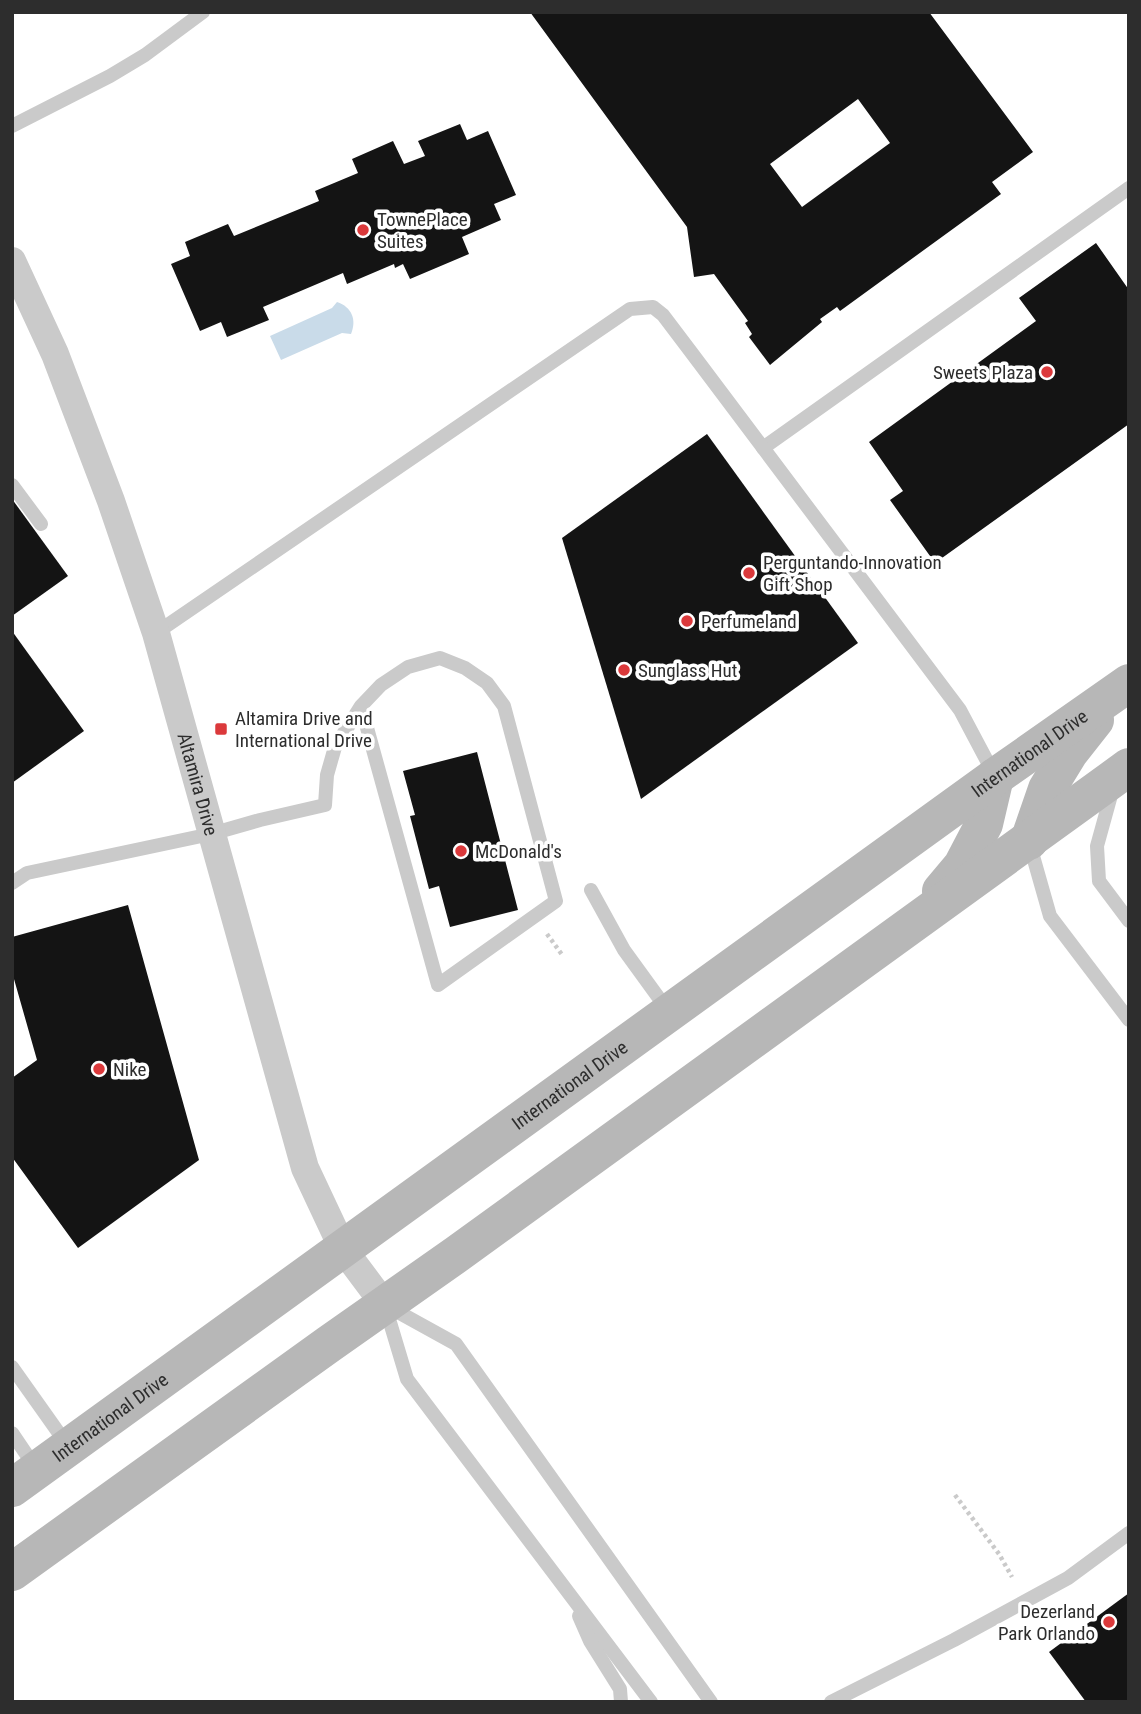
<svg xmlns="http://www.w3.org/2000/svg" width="1141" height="1714" viewBox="0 0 1141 1714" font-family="'Roboto Condensed',sans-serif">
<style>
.water{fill:#c9dbe9}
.building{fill:#141414;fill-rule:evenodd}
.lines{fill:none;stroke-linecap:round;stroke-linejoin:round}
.path{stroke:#cacaca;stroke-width:4.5;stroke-dasharray:3.5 3.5;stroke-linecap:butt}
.lane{stroke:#cacaca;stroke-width:14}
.street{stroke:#cacaca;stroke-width:28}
.secondary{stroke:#b7b7b7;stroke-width:38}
.poi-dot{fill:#db393b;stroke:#fff;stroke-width:2.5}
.labels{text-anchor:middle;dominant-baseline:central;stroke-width:7;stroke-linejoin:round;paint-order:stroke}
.poi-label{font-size:19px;fill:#2d2d2d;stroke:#fff;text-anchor:start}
.street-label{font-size:19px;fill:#2d2d2d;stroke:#fff}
</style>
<rect width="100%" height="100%" fill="#fff"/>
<!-- water -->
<path class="water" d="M337,302C352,307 357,320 351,334L342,333L281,360L270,336L332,308Z"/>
<!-- building -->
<g class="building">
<path d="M530,12H929L1033,152L992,182L1001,194L840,311L837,307L820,319L822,322L770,365L749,337L752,334L745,323L748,321L714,274L694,277L687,227ZM858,99L890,143L802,207L770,164Z"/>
<polygon points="460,124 467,140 488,131 516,195 494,204 501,220 462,237 469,254 410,279 403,264 395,268 394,264 347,284 343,273 263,307 269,320 227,337 221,322 200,331 171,264 190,256 185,242 228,224 234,236 319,201 315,191 358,173 352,159 393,141 404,164 425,156 418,141"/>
<polygon points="1096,243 1129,290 1129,424 935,563 890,500 903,491 869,442 1036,321 1019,298"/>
<polygon points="707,434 858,643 641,799 562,538"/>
<polygon points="12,499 68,576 12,616"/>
<polygon points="12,631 84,731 12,783"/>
<polygon points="477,752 518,910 450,927 439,886 429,889 410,816 415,815 403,771"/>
<polygon points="128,905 199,1160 78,1248 12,1157 12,1078 37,1060 12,972 12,937"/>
<polygon points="1129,1593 1129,1702 1086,1702 1049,1652"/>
</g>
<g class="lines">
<!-- path -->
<g class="path">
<polyline points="547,934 563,956"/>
<polyline points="955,1495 999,1554 1012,1577"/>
</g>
<!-- lane -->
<g class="lane">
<polyline points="12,126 110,76 145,55 203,12"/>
<polyline points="763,448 1129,188"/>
<polyline points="12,485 41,524"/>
<polyline points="156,633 630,309 653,307 663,315 691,352 960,710 995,776"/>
<polyline points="1113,788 1097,846 1099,881 1129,921"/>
<polyline points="1029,842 1050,916 1129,1020"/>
<polyline points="12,883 27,873 211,834 260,820 325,805 327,775 335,747 361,706 381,685 408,667 440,658 465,668 487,683 504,706 556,901 438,985 361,706"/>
<polyline points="591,890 624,950 669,1012"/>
<polyline points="389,1307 456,1344 711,1702"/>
<polyline points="386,1309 407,1379 651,1702"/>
<polyline points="12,1367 68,1446"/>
<polyline points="12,1433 37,1470"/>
<polyline points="579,1616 590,1641 620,1689 621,1702"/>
<polyline points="831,1702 954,1640 1068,1578 1129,1533"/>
</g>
<!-- street -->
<path class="street" id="s1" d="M12,261L55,354L111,501L156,633L305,1168L343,1249L384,1304"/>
<!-- secondary -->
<g class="secondary">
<polyline points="1029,841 1047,789 1069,753 1095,720"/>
<polyline points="941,891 962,866 984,824 995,777"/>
<path id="s2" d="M12,1488L995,777L1129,683"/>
<polyline points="12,1572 329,1344 457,1254 1129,767"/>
</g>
</g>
<!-- markers -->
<g class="poi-dot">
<circle cx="363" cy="230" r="7"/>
<circle cx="1047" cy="372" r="7"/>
<circle cx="749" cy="573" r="7"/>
<circle cx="687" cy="621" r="7"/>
<circle cx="624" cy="670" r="7"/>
<rect x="214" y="722" width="14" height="14" rx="3.5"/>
<circle cx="461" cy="851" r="7"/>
<circle cx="99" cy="1069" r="7"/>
<circle cx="1109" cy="1622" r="7"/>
</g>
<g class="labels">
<!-- poi labels -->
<g class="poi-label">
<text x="377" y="219">TownePlace<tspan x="377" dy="22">Suites</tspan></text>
<text x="1033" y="372" text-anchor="end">Sweets Plaza</text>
<text x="763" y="562">Perguntando-Innovation<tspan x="763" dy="22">Gift Shop</tspan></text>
<text x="701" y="621">Perfumeland</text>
<text x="638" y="670">Sunglass Hut</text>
<text x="235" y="718">Altamira Drive and<tspan x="235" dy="22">International Drive</tspan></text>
<text x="475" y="851">McDonald's</text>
<text x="113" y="1069">Nike</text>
<text x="1095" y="1611" text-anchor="end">Dezerland<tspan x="1095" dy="22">Park Orlando</tspan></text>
</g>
<!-- street labels -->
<g class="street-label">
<text stroke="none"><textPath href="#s2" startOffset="1255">International Drive</textPath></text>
<text stroke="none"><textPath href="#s1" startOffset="556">Altamira Drive</textPath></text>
<text stroke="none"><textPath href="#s2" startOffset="688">International Drive</textPath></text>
<text stroke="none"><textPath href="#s2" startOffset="121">International Drive</textPath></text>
</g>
</g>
<!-- border -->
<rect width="1141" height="1714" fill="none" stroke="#2d2d2d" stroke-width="28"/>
</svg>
